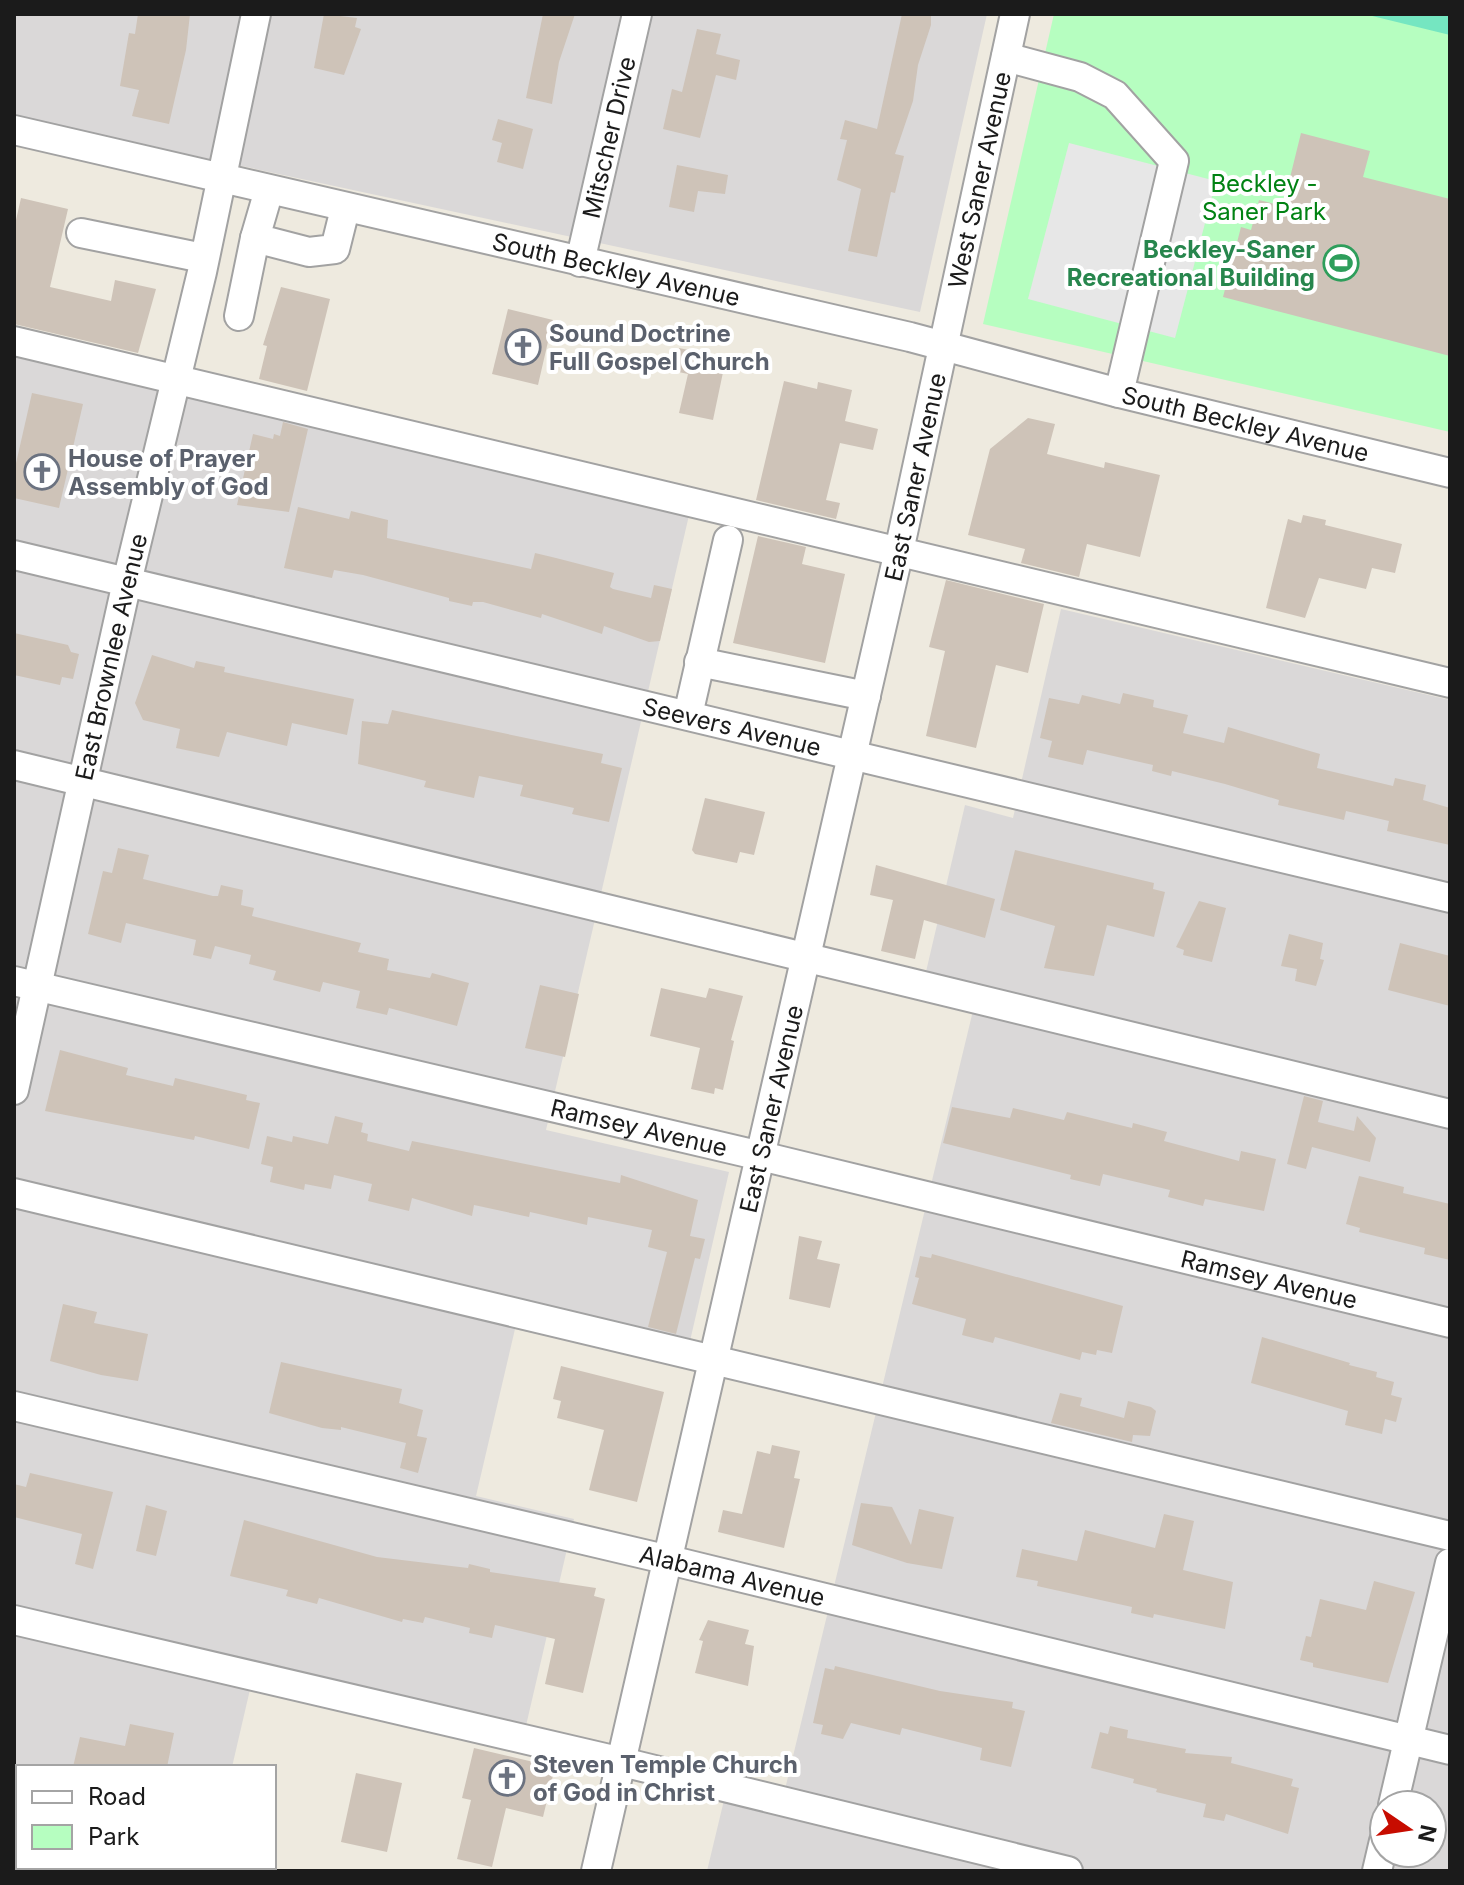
<svg xmlns="http://www.w3.org/2000/svg" width="1464" height="1885" viewBox="0 0 1464 1885" font-family="Inter,sans-serif">
<style>
.residential{fill:#dad8d8;fill-rule:evenodd}
.park{fill:#b6fec0}
.pitch{fill:#75e6c1}
.parking{fill:#e7e7e7}
.building{fill:#cec3b8}
.lines{fill:none;stroke-linecap:round;stroke-linejoin:round}
.minor-casing{stroke:#a2a2a2;stroke-width:32}
.minor{stroke:#fff;stroke-width:28}
.labels{text-anchor:middle;dominant-baseline:central;stroke-width:8;stroke-linejoin:round;paint-order:stroke}
.street-label{font-size:24px;fill:#1b1b1b;stroke:#fff}
.park-label{font-size:24px;fill:#018213;stroke:#fff}
.leisure-label{font-size:24px;font-weight:bold;fill:#27864d;stroke:#fff;text-anchor:end}
.worship-label{font-size:24px;font-weight:bold;fill:#5b616d;stroke:#fff;text-anchor:start}
</style>
<rect width="100%" height="100%" fill="#eeeadf"/>
<!-- residential -->
<g class="residential">
<polygon points="14,14 987,14 920,312 14,117"/>
<polygon points="14,357 690,511 546,1130 729,1172 684,1367 515,1329 476,1496 574,1519 525,1730 255,1668 232,1767 18,1767 18,1867 209,1867 208,1871 14,1871"/>
<path d="M1061,609L1450,700V1871H707L725,1796L780,1810L978,990L925,976L965,805L1013,818ZM1384,1805H1432V1853H1384Z"/>
</g>
<!-- park -->
<polygon class="park" points="1054,14 1450,14 1450,432 983,324"/>
<!-- pitch -->
<polygon class="pitch" points="1364,14 1450,14 1450,35"/>
<!-- parking -->
<polygon class="parking" points="1069,143 1216,181 1175,338 1028,299"/>
<!-- building -->
<g class="building">
<polygon points="138,14 190,14 186,50 169,124 132,116 139,90 120,86 129,33 135,34"/>
<polygon points="324,14 357,18 355,27 361,29 344,75 314,68"/>
<polygon points="543,14 575,14 559,62 552,104 526,98"/>
<polygon points="902,14 931,14 931,25 918,65 913,101 895,154 904,156 895,193 891,192 877,257 848,251 861,189 837,180 847,140 840,139 845,120 877,129"/>
<polygon points="697,29 721,34 716,54 740,60 736,80 716,75 700,138 663,129 672,89 682,92"/>
<polygon points="498,119 533,129 523,169 497,162 502,143 492,140"/>
<polygon points="1301,133 1370,151 1363,177 1450,199 1450,356 1223,297 1241,227 1251,230 1259,200 1283,206"/>
<polygon points="677,165 728,175 725,194 698,191 694,212 669,207"/>
<polygon points="21,198 68,209 50,287 111,301 115,280 156,289 138,353 14,324 14,229"/>
<polygon points="281,287 330,299 307,391 259,379 267,346 263,345"/>
<polygon points="508,309 553,320 538,385 492,374"/>
<polygon points="679,348 726,358 713,420 679,413 688,374 674,371"/>
<polygon points="784,381 817,389 818,382 852,390 845,421 878,429 873,450 840,443 826,500 840,503 836,519 756,500"/>
<polygon points="32,393 83,404 59,508 14,498 14,472"/>
<polygon points="1028,418 1055,424 1047,454 1104,468 1105,462 1160,475 1140,557 1087,544 1079,577 1021,563 1025,549 968,535 990,449"/>
<polygon points="283,422 308,429 289,512 237,505 253,434 273,439 274,434 280,436"/>
<polygon points="298,507 349,519 351,511 388,520 387,538 531,569 535,553 556,558 614,573 610,587 613,589 651,598 654,585 672,589 660,641 649,642 604,626 602,634 542,614 541,618 483,602 473,602 472,606 449,601 449,598 363,575 334,570 332,578 284,568"/>
<polygon points="1303,515 1326,520 1325,525 1402,544 1395,573 1372,568 1366,589 1319,578 1305,618 1266,608 1288,519 1301,523"/>
<polygon points="758,536 806,547 802,564 845,574 825,663 733,643"/>
<polygon points="946,580 1044,604 1028,673 996,665 976,748 926,736 945,651 929,647"/>
<polygon points="14,633 68,645 71,652 79,654 73,679 62,677 60,685 14,675"/>
<polygon points="152,655 194,668 196,661 225,667 224,672 354,699 347,735 292,723 287,746 227,732 219,757 176,748 180,729 143,720 135,703"/>
<polygon points="1123,693 1154,700 1153,707 1188,715 1183,733 1224,743 1228,727 1320,754 1317,768 1393,786 1395,778 1426,785 1423,800 1450,808 1450,845 1387,831 1389,821 1346,811 1344,820 1278,805 1279,800 1225,784 1172,771 1171,776 1152,771 1153,765 1087,750 1083,765 1048,757 1052,741 1040,738 1049,698 1079,704 1082,695 1120,704"/>
<polygon points="392,710 603,754 601,763 622,768 609,822 572,814 574,808 520,796 523,785 479,776 474,798 424,787 426,781 358,764 362,721 388,724"/>
<polygon points="705,798 765,812 754,855 740,852 737,863 695,854 692,850"/>
<polygon points="118,848 149,855 143,879 213,896 218,896 221,885 243,890 241,905 254,908 252,916 361,943 358,952 389,959 387,970 430,978 432,973 469,983 457,1026 389,1008 387,1015 356,1008 360,991 323,982 320,992 273,980 276,971 249,964 251,955 215,946 211,959 193,955 196,940 126,923 121,943 88,934 103,871 112,873"/>
<polygon points="1015,850 1154,883 1153,889 1165,892 1154,937 1107,925 1094,976 1044,968 1055,926 1000,910"/>
<polygon points="876,865 995,899 985,938 924,920 915,959 881,951 893,900 870,895"/>
<polygon points="1199,901 1226,908 1212,962 1183,955 1184,950 1176,947"/>
<polygon points="1289,934 1323,943 1320,959 1324,960 1316,986 1295,981 1297,969 1281,966"/>
<polygon points="1400,943 1450,956 1450,1006 1388,990"/>
<polygon points="540,985 579,994 565,1057 525,1048"/>
<polygon points="661,988 706,998 709,988 743,996 731,1040 734,1041 723,1090 715,1088 714,1094 691,1089 700,1048 650,1036"/>
<polygon points="60,1050 128,1068 126,1075 173,1086 175,1078 247,1095 246,1100 260,1103 249,1149 195,1136 194,1140 45,1111"/>
<polygon points="1304,1096 1323,1101 1318,1122 1354,1131 1357,1116 1376,1138 1370,1162 1312,1147 1306,1169 1287,1164"/>
<polygon points="952,1107 1010,1118 1013,1108 1064,1120 1067,1112 1132,1128 1133,1123 1167,1132 1164,1141 1239,1161 1241,1151 1276,1159 1264,1211 1205,1199 1203,1206 1168,1197 1170,1190 1103,1174 1100,1186 1070,1179 1071,1175 943,1143"/>
<polygon points="335,1116 363,1123 361,1132 368,1134 367,1141 409,1151 412,1141 620,1183 621,1175 698,1200 690,1236 705,1239 700,1259 695,1258 676,1334 648,1327 667,1252 648,1247 652,1230 588,1217 587,1225 530,1212 529,1217 474,1205 472,1216 412,1198 409,1211 368,1201 372,1184 334,1175 331,1189 305,1184 304,1190 270,1182 273,1167 261,1164 267,1136 292,1142 293,1136 328,1144"/>
<polygon points="1359,1176 1404,1187 1403,1193 1450,1204 1450,1260 1424,1254 1425,1248 1359,1232 1360,1228 1346,1224"/>
<polygon points="799,1236 822,1241 817,1259 840,1264 830,1308 789,1299"/>
<polygon points="932,1254 1123,1306 1112,1353 1097,1350 1096,1355 1082,1352 1080,1360 995,1337 993,1343 962,1335 966,1319 912,1304 919,1278 915,1277 920,1256 931,1258"/>
<polygon points="63,1304 97,1312 94,1323 148,1334 138,1381 101,1375 50,1361"/>
<polygon points="1262,1337 1350,1363 1349,1365 1377,1372 1376,1377 1394,1382 1391,1395 1402,1398 1396,1422 1385,1419 1382,1434 1345,1425 1348,1411 1251,1383"/>
<polygon points="281,1362 402,1389 399,1403 423,1410 417,1436 427,1438 418,1473 400,1468 406,1443 341,1427 341,1430 322,1428 269,1413"/>
<polygon points="561,1366 664,1392 637,1502 589,1490 604,1430 557,1418 561,1401 553,1399"/>
<polygon points="1060,1393 1082,1398 1080,1406 1124,1418 1128,1401 1151,1407 1156,1411 1150,1436 1133,1435 1132,1442 1051,1423"/>
<polygon points="772,1445 800,1451 794,1478 800,1479 784,1548 718,1532 723,1510 742,1514 757,1451 770,1454"/>
<polygon points="30,1473 113,1492 93,1569 75,1564 82,1534 14,1517 14,1484 26,1487"/>
<polygon points="861,1503 892,1507 911,1545 919,1509 954,1517 942,1569 907,1563 852,1545"/>
<polygon points="146,1505 167,1511 156,1556 136,1551"/>
<polygon points="1164,1514 1194,1521 1183,1570 1233,1582 1225,1629 1154,1614 1153,1618 1131,1613 1132,1607 1037,1586 1038,1581 1016,1577 1022,1549 1077,1561 1085,1530 1155,1548"/>
<polygon points="244,1520 377,1557 468,1568 469,1564 490,1569 490,1572 596,1588 594,1596 605,1599 583,1693 545,1684 555,1639 495,1625 492,1638 469,1633 470,1628 425,1617 423,1623 403,1619 402,1622 319,1598 317,1604 286,1596 288,1590 230,1576"/>
<polygon points="1374,1581 1415,1592 1388,1683 1313,1667 1313,1663 1300,1660 1306,1636 1311,1637 1320,1599 1366,1610"/>
<polygon points="708,1620 749,1630 745,1644 754,1646 748,1686 695,1673 703,1641 699,1640"/>
<polygon points="835,1666 940,1691 1013,1702 1012,1708 1025,1711 1011,1767 980,1760 982,1748 902,1728 900,1735 851,1723 843,1739 821,1734 823,1725 813,1723 825,1668 834,1670"/>
<polygon points="130,1724 174,1733 167,1767 73,1767 80,1737 125,1746"/>
<polygon points="1110,1726 1128,1730 1127,1738 1186,1749 1185,1753 1232,1757 1231,1763 1293,1779 1291,1786 1299,1788 1288,1834 1226,1814 1224,1821 1203,1817 1206,1804 1156,1792 1157,1789 1133,1783 1134,1779 1091,1768 1100,1732 1108,1734"/>
<polygon points="474,1748 555,1767 543,1817 506,1808 492,1867 457,1859 471,1800 462,1798"/>
<polygon points="356,1773 402,1783 387,1852 341,1842"/>
</g>
<g class="lines">
<defs>
<g id="minor">
<polyline points="1006,57 1080,77 1115,95 1174,161 1119,393"/>
<path id="s1" d="M14,130L910,337L1119,393L1450,473"/>
<polyline points="269,190 255,238 309,252 335,249 345,209"/>
<polyline points="81,233 203,258"/>
<path id="s2" d="M580,262L637,14"/>
<polyline points="239,316 255,238"/>
<polyline points="14,341 1450,683"/>
<path id="s3" d="M14,555L1450,898"/>
<polyline points="699,662 866,696"/>
<polyline points="688,715 728,540"/>
<polyline points="14,765 1450,1114"/>
<path id="s4" d="M14,981L761,1156L1450,1323"/>
<path id="s5" d="M14,1090L127,582L202,272L256,14"/>
<polyline points="14,1193 1450,1536"/>
<path id="s6" d="M14,1406L669,1560L1450,1750"/>
<polyline points="14,1620 622,1762 1068,1871"/>
<polyline points="1393,1805 1450,1563"/>
<polyline points="14,1828 18,1829"/>
<polyline points="175,1867 191,1871"/>
<path id="s7" d="M596,1871L899,551L1015,14"/>
<polyline points="1377,1871 1384,1841"/>
</g>
</defs>
<!-- minor casing -->
<use href="#minor" class="minor-casing"/>
<!-- minor -->
<use href="#minor" class="minor"/>
</g>
<!-- icons -->
<defs>
<symbol id="stadium-ring" viewBox="-11 -11 22 22"><circle r="9.5" fill="#fff" stroke="#2e9e5b" stroke-width="1.5"/><path d="M0-5a6.5 5 0 1 0 0 10a6.5 5 0 1 0 0-10ZM-3.5-1.8h7v3.6h-7Z" fill="#2e9e5b"/></symbol>
<symbol id="church-ring" viewBox="-11 -11 22 22"><circle r="9.5" fill="#fff" stroke="#6b7280" stroke-width="1.5"/><path d="M-1.2-6h2.4v3.5h3.3v2.4h-3.3V6h-2.4V-.1h-3.3v-2.4h3.3Z" fill="#6b7280"/></symbol>
</defs>
<g fill-rule="evenodd">
<use href="#stadium-ring" x="1321" y="243" width="40" height="40"/>
<use href="#church-ring" x="503" y="327" width="40" height="40"/>
<use href="#church-ring" x="22" y="452" width="40" height="40"/>
<use href="#church-ring" x="487" y="1758" width="40" height="40"/>
</g>
<g class="labels">
<!-- street labels -->
<g class="street-label">
<text stroke="none"><textPath href="#s2" startOffset="128">Mitscher Drive</textPath></text>
<text stroke="none"><textPath href="#s7" startOffset="1734">West Saner Avenue</textPath></text>
<text stroke="none"><textPath href="#s1" startOffset="618">South Beckley Avenue</textPath></text>
<text stroke="none"><textPath href="#s1" startOffset="1266">South Beckley Avenue</textPath></text>
<text stroke="none"><textPath href="#s7" startOffset="1430">East Saner Avenue</textPath></text>
<text stroke="none"><textPath href="#s5" startOffset="444">East Brownlee Avenue</textPath></text>
<text stroke="none"><textPath href="#s3" startOffset="738">Seevers Avenue</textPath></text>
<text stroke="none"><textPath href="#s7" startOffset="782">East Saner Avenue</textPath></text>
<text stroke="none"><textPath href="#s4" startOffset="642">Ramsey Avenue</textPath></text>
<text stroke="none"><textPath href="#s4" startOffset="1290">Ramsey Avenue</textPath></text>
<text stroke="none"><textPath href="#s6" startOffset="738">Alabama Avenue</textPath></text>
</g>
<!-- park labels -->
<g class="park-label">
<text x="1264" y="183">Beckley -<tspan x="1264" dy="28">Saner Park</tspan></text>
</g>
<!-- leisure labels -->
<g class="leisure-label">
<text x="1315" y="249">Beckley-Saner<tspan x="1315" dy="28">Recreational Building</tspan></text>
</g>
<!-- worship labels -->
<g class="worship-label">
<text x="549" y="333">Sound Doctrine<tspan x="549" dy="28">Full Gospel Church</tspan></text>
<text x="68" y="458">House of Prayer<tspan x="68" dy="28">Assembly of God</tspan></text>
<text x="533" y="1764">Steven Temple Church<tspan x="533" dy="28">of God in Christ</tspan></text>
</g>
</g>
<!-- border -->
<rect width="1464" height="1885" fill="none" stroke="#1b1b1b" stroke-width="32"/>
<!-- legend -->
<rect x="16" y="1765" width="260" height="104" fill="#ffffff" stroke="#a4a4a4" stroke-width="2"/>
<rect x="32" y="1791" width="40" height="12" fill="#ffffff" stroke="#a4a4a4" stroke-width="2"/>
<text x="88" y="1805" font-size="24" fill="#1b1b1b">Road</text>
<rect x="32" y="1825" width="40" height="24" fill="#b6fec0" stroke="#a4a4a4" stroke-width="2"/>
<text x="88" y="1845" font-size="24" fill="#1b1b1b">Park</text>
<!-- north arrow -->
<g transform="translate(1408 1829) rotate(103)"><circle r="38" fill="#ffffff" stroke="#a4a4a4" stroke-width="2"/>
<path d="M0-6L14 30L0 20L-14 30Z" fill="#c70c00"/>
<text y="-12" font-size="22" font-weight="bold" text-anchor="middle" fill="#1b1b1b">N</text>
</g>
</svg>
